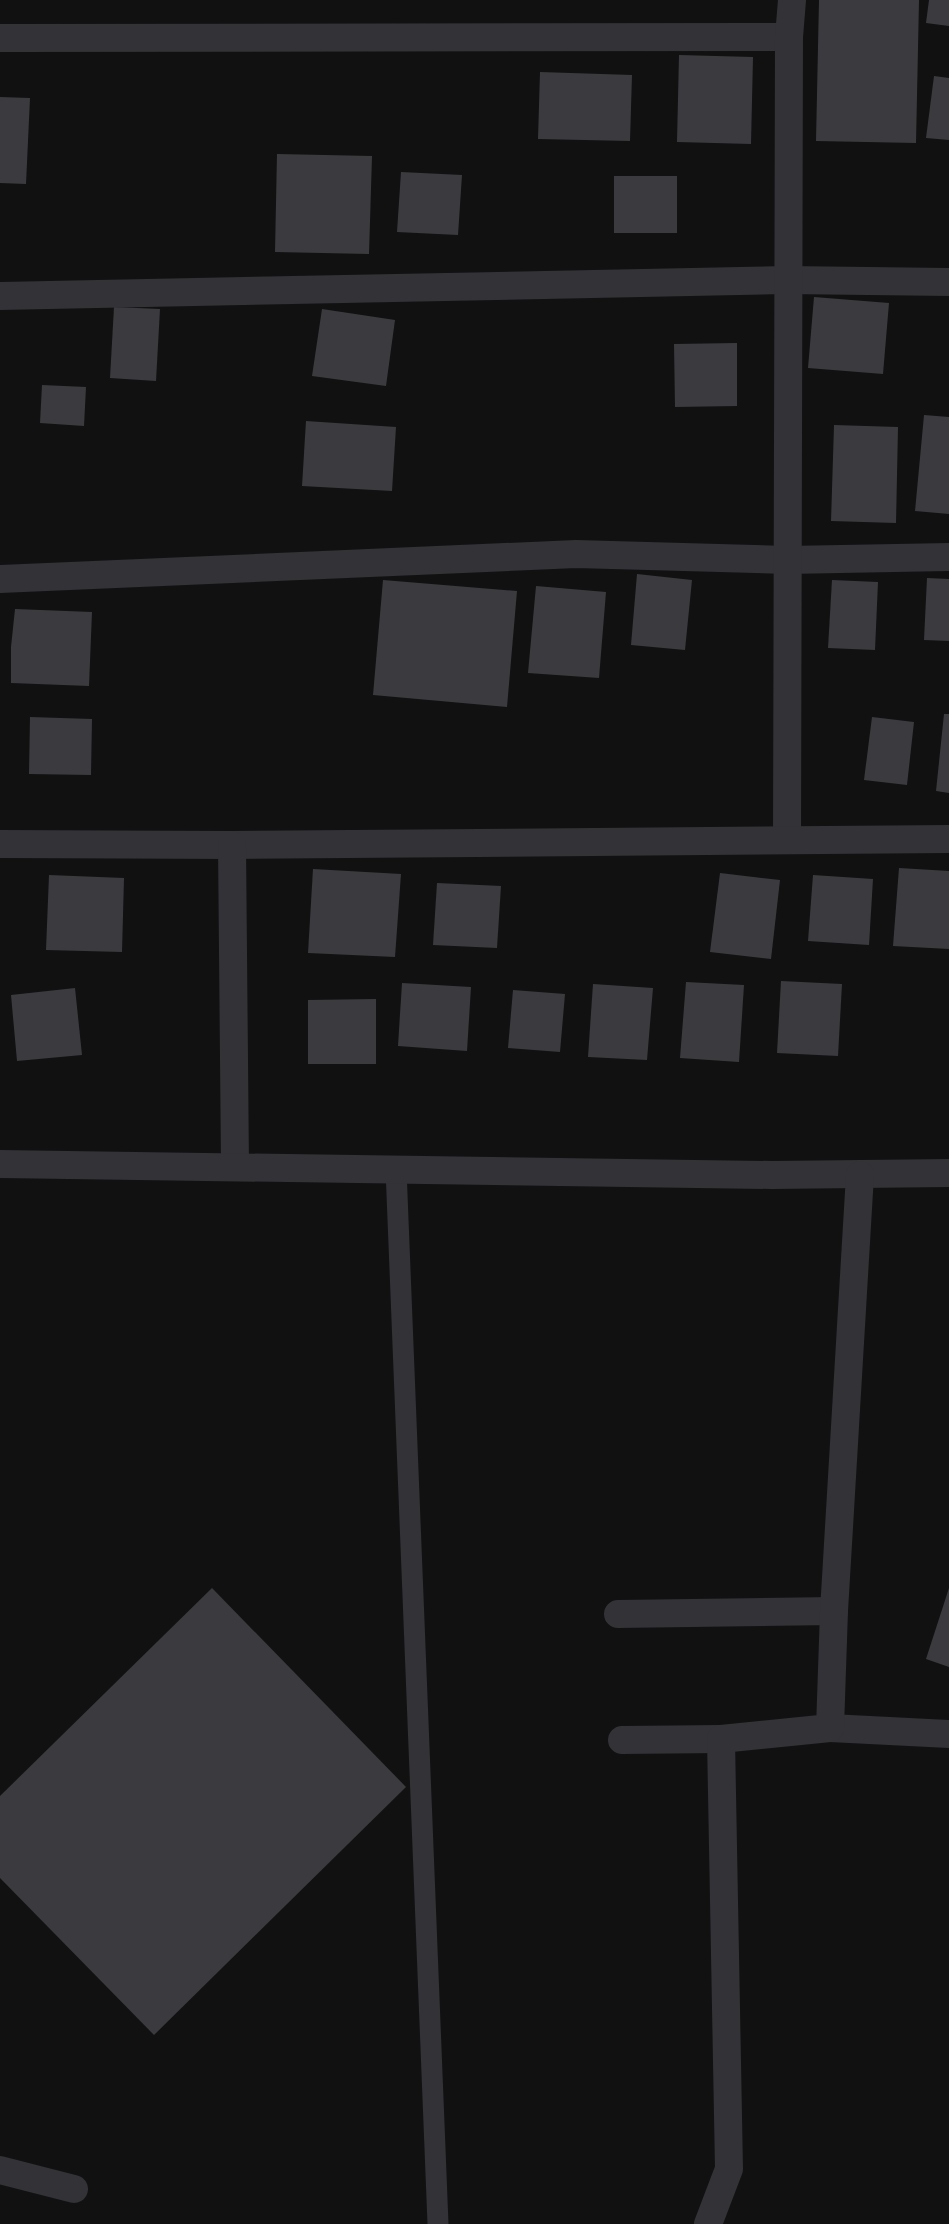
<svg xmlns="http://www.w3.org/2000/svg" width="949" height="2224" viewBox="0 0 949 2224" font-family="'DM Sans',sans-serif">
<style>
.building{fill:#3b3b3f}
.lines{fill:none;stroke-linecap:round;stroke-linejoin:round}
.lane{stroke:#323237;stroke-width:21}
.street{stroke:#323237;stroke-width:28}
</style>
<rect width="100%" height="100%" fill="#111112"/>
<!-- building -->
<g class="building">
<polygon points="819,0 919,0 916,143 816,141"/>
<polygon points="929,0 949,0 949,26 926,23"/>
<polygon points="679,55 753,57 751,144 677,142"/>
<polygon points="540,72 632,75 630,141 538,139"/>
<polygon points="934,76 949,78 949,140 926,138"/>
<polygon points="0,97 30,98 26,184 0,183"/>
<polygon points="277,154 372,156 369,254 275,252"/>
<polygon points="401,172 462,175 458,235 397,232"/>
<rect x="614" y="176" width="63" height="57"/>
<polygon points="814,297 889,303 883,374 808,368"/>
<polygon points="114,307 160,309 156,381 110,378"/>
<polygon points="322,309 395,320 386,386 312,376"/>
<polygon points="737,343 737,406 675,407 674,344"/>
<polygon points="42,385 86,387 84,426 40,423"/>
<polygon points="924,415 949,417 949,514 915,511"/>
<polygon points="306,421 396,427 392,491 302,486"/>
<polygon points="834,425 898,427 896,523 831,521"/>
<polygon points="637,574 692,580 685,650 631,645"/>
<polygon points="927,578 949,579 949,641 924,640"/>
<polygon points="383,580 517,591 507,707 373,695"/>
<polygon points="832,580 878,582 875,650 828,648"/>
<polygon points="536,586 606,592 599,678 528,673"/>
<polygon points="15,609 92,612 89,686 11,683 11,647"/>
<polygon points="944,714 949,714 949,793 936,791"/>
<polygon points="30,717 92,719 91,775 29,774"/>
<polygon points="872,717 914,722 907,785 864,780"/>
<polygon points="899,868 949,871 949,949 893,946"/>
<polygon points="313,869 401,874 395,957 308,953"/>
<polygon points="720,873 780,880 771,959 710,952"/>
<polygon points="49,875 124,878 122,952 46,950"/>
<polygon points="813,875 873,879 869,945 808,941"/>
<polygon points="437,883 501,886 497,948 433,945"/>
<polygon points="781,981 842,984 838,1056 777,1053"/>
<polygon points="686,982 744,985 739,1062 680,1058"/>
<polygon points="402,983 471,987 467,1051 398,1046"/>
<polygon points="593,984 653,988 647,1060 588,1057"/>
<polygon points="75,988 82,1055 17,1061 11,995"/>
<polygon points="513,990 565,994 560,1052 508,1048"/>
<polygon points="376,999 376,1064 308,1064 308,1000"/>
<polygon points="212,1588 406,1787 154,2035 0,1878 0,1796"/>
<polygon points="949,1588 949,1667 926,1659"/>
</g>
<g class="lines">
<!-- lane -->
<polyline class="lane" points="396,1169 438,2224"/>
<!-- street -->
<g class="street">
<polyline points="0,38 789,37"/>
<polyline points="0,296 787,280 949,282"/>
<polyline points="0,579 576,554 787,560 949,557"/>
<polyline points="787,840 789,37 792,0"/>
<polyline points="0,844 232,845 949,839"/>
<polyline points="232,845 235,1166"/>
<polyline points="0,1164 772,1175 949,1173"/>
<polyline points="618,1614 834,1611"/>
<polyline points="830,1728 949,1734"/>
<polyline points="622,1740 721,1739"/>
<polyline points="0,2170 74,2189"/>
<polyline points="708,2224 729,2169 721,1739 830,1728 834,1611 860,1175"/>
</g>
</g>
</svg>
